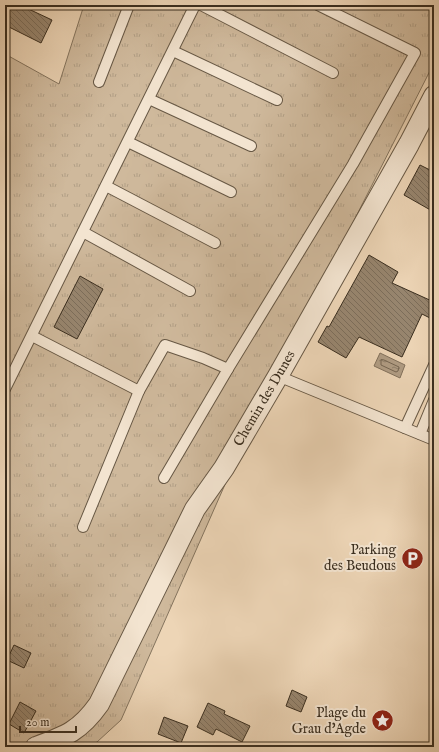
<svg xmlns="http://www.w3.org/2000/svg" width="439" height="752" viewBox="0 0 439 752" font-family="'IM FELL English',serif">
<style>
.grass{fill:url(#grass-tufts);stroke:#84745e}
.water{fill:url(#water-ripples);stroke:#81705b}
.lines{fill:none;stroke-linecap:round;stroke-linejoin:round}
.shore{stroke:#756551;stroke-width:1}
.building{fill:url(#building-back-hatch);stroke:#3a2e1f}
.service-casing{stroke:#675845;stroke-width:12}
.minor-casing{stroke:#675845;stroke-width:22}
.service{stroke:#f3e4d0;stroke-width:10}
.minor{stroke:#f3e4d0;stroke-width:20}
.labels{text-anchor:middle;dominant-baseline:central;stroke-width:4;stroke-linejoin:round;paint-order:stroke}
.street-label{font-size:14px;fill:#3a2e1f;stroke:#f3e4d0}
.poi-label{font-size:14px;fill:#3a2e1f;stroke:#f3e4d0;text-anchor:end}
</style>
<defs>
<pattern id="grass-tufts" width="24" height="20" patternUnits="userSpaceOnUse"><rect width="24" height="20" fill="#cfb99c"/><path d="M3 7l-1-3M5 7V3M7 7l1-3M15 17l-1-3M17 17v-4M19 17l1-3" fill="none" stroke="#b29f86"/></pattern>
<pattern id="water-ripples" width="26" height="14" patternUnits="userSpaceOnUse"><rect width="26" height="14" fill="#b09c83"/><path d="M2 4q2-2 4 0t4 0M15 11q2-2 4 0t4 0" fill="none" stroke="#90806b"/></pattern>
<pattern id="building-back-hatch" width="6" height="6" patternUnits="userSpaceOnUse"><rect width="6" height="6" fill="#97856e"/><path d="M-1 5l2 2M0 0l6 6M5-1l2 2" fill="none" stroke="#7c6d5a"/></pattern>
</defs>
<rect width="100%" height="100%" fill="#edd5b6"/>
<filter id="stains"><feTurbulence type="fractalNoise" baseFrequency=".005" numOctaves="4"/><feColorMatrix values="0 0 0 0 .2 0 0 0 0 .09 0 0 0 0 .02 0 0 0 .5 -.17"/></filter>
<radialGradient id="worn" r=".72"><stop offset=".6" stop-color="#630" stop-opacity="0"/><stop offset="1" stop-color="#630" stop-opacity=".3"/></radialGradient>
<!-- grass -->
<polygon class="grass" points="84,5 434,5 434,63 275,376 227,480 121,720 97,742 88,747 5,747 5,54 59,84"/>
<!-- water -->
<polygon class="water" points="380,353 405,365 400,378 374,366"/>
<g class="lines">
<!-- shore -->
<polygon class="shore" points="384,360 399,367 398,371 396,372 381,365 381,360"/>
</g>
<!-- building -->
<g class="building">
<polygon points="5,5 20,5 52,20 41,43 5,25"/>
<polygon points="420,165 434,172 434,212 404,195"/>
<polygon points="369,255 398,272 392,283 434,302 434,320 422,314 402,357 359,337 346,358 318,342 327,326 329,327"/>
<polygon points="80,276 103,289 77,339 54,327"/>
<polygon points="14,645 31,653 24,668 7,660"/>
<polygon points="292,690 307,697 301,712 286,706"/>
<polygon points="20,702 36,711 24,733 9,724"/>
<polygon points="208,703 225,711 224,714 250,726 242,742 216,729 213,735 197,727"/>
<polygon points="164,717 188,726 181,743 158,734"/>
</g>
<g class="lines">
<defs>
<g id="service">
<polyline points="201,5 333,73"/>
<polyline points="173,51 277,100"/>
<polyline points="99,82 129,5"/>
<polyline points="149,99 251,146"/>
<polyline points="128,142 231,192"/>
<polyline points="106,186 215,243"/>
<polyline points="83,232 190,291"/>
<polyline points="32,336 139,391 165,345 203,358 228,369 164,478"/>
<polyline points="228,369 353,164 415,53 318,5"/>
<polyline points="278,376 434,440"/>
<polyline points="5,389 195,5"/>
<polyline points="405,428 434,365"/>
<polyline points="420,434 434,400"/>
<polyline points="83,527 139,391"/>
</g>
<g id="minor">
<path id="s1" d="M36,747C66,736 80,731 99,704L195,509L224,468L278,376L409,144L434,96"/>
</g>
</defs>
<!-- service casing -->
<use href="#service" class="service-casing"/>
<!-- minor casing -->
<use href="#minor" class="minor-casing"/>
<!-- service -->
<use href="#service" class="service"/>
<!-- minor -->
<use href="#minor" class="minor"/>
</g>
<!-- icons -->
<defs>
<symbol id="parking-disc" viewBox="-11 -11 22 22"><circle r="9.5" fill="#8f2418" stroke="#f3e4d0"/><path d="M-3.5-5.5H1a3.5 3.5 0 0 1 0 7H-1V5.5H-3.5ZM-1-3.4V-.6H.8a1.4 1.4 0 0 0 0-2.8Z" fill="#fff"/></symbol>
<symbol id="sight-disc" viewBox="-11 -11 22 22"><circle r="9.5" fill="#8f2418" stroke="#f3e4d0"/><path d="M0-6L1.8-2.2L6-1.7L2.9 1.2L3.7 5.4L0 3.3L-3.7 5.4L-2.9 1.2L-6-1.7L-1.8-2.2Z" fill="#fff"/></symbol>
</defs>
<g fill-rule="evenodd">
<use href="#parking-disc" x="400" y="546" width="25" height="25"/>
<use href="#sight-disc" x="370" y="708" width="25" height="25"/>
</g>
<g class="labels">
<!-- street labels -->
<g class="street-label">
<text stroke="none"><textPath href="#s1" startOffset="426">Chemin des Dunes</textPath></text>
</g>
<!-- poi labels -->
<g class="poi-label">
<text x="396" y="550">Parking<tspan x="396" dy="16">des Beudous</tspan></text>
<text x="366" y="713">Plage du<tspan x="366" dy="16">Grau d'Agde</tspan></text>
</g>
</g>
<!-- margin -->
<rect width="439" height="752" fill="none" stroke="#edd5b6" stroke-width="20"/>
<rect x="6" y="6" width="427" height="740" fill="none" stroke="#3a2e1f" stroke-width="2"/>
<rect x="10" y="10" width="419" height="732" fill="none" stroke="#3a2e1f"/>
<!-- scale -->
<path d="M20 726v6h56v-6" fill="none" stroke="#3a2e1f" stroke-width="2"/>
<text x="26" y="726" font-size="12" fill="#3a2e1f" stroke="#f3e4d0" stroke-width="3" paint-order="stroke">20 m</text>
<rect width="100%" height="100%" filter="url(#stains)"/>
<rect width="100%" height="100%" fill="url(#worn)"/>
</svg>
